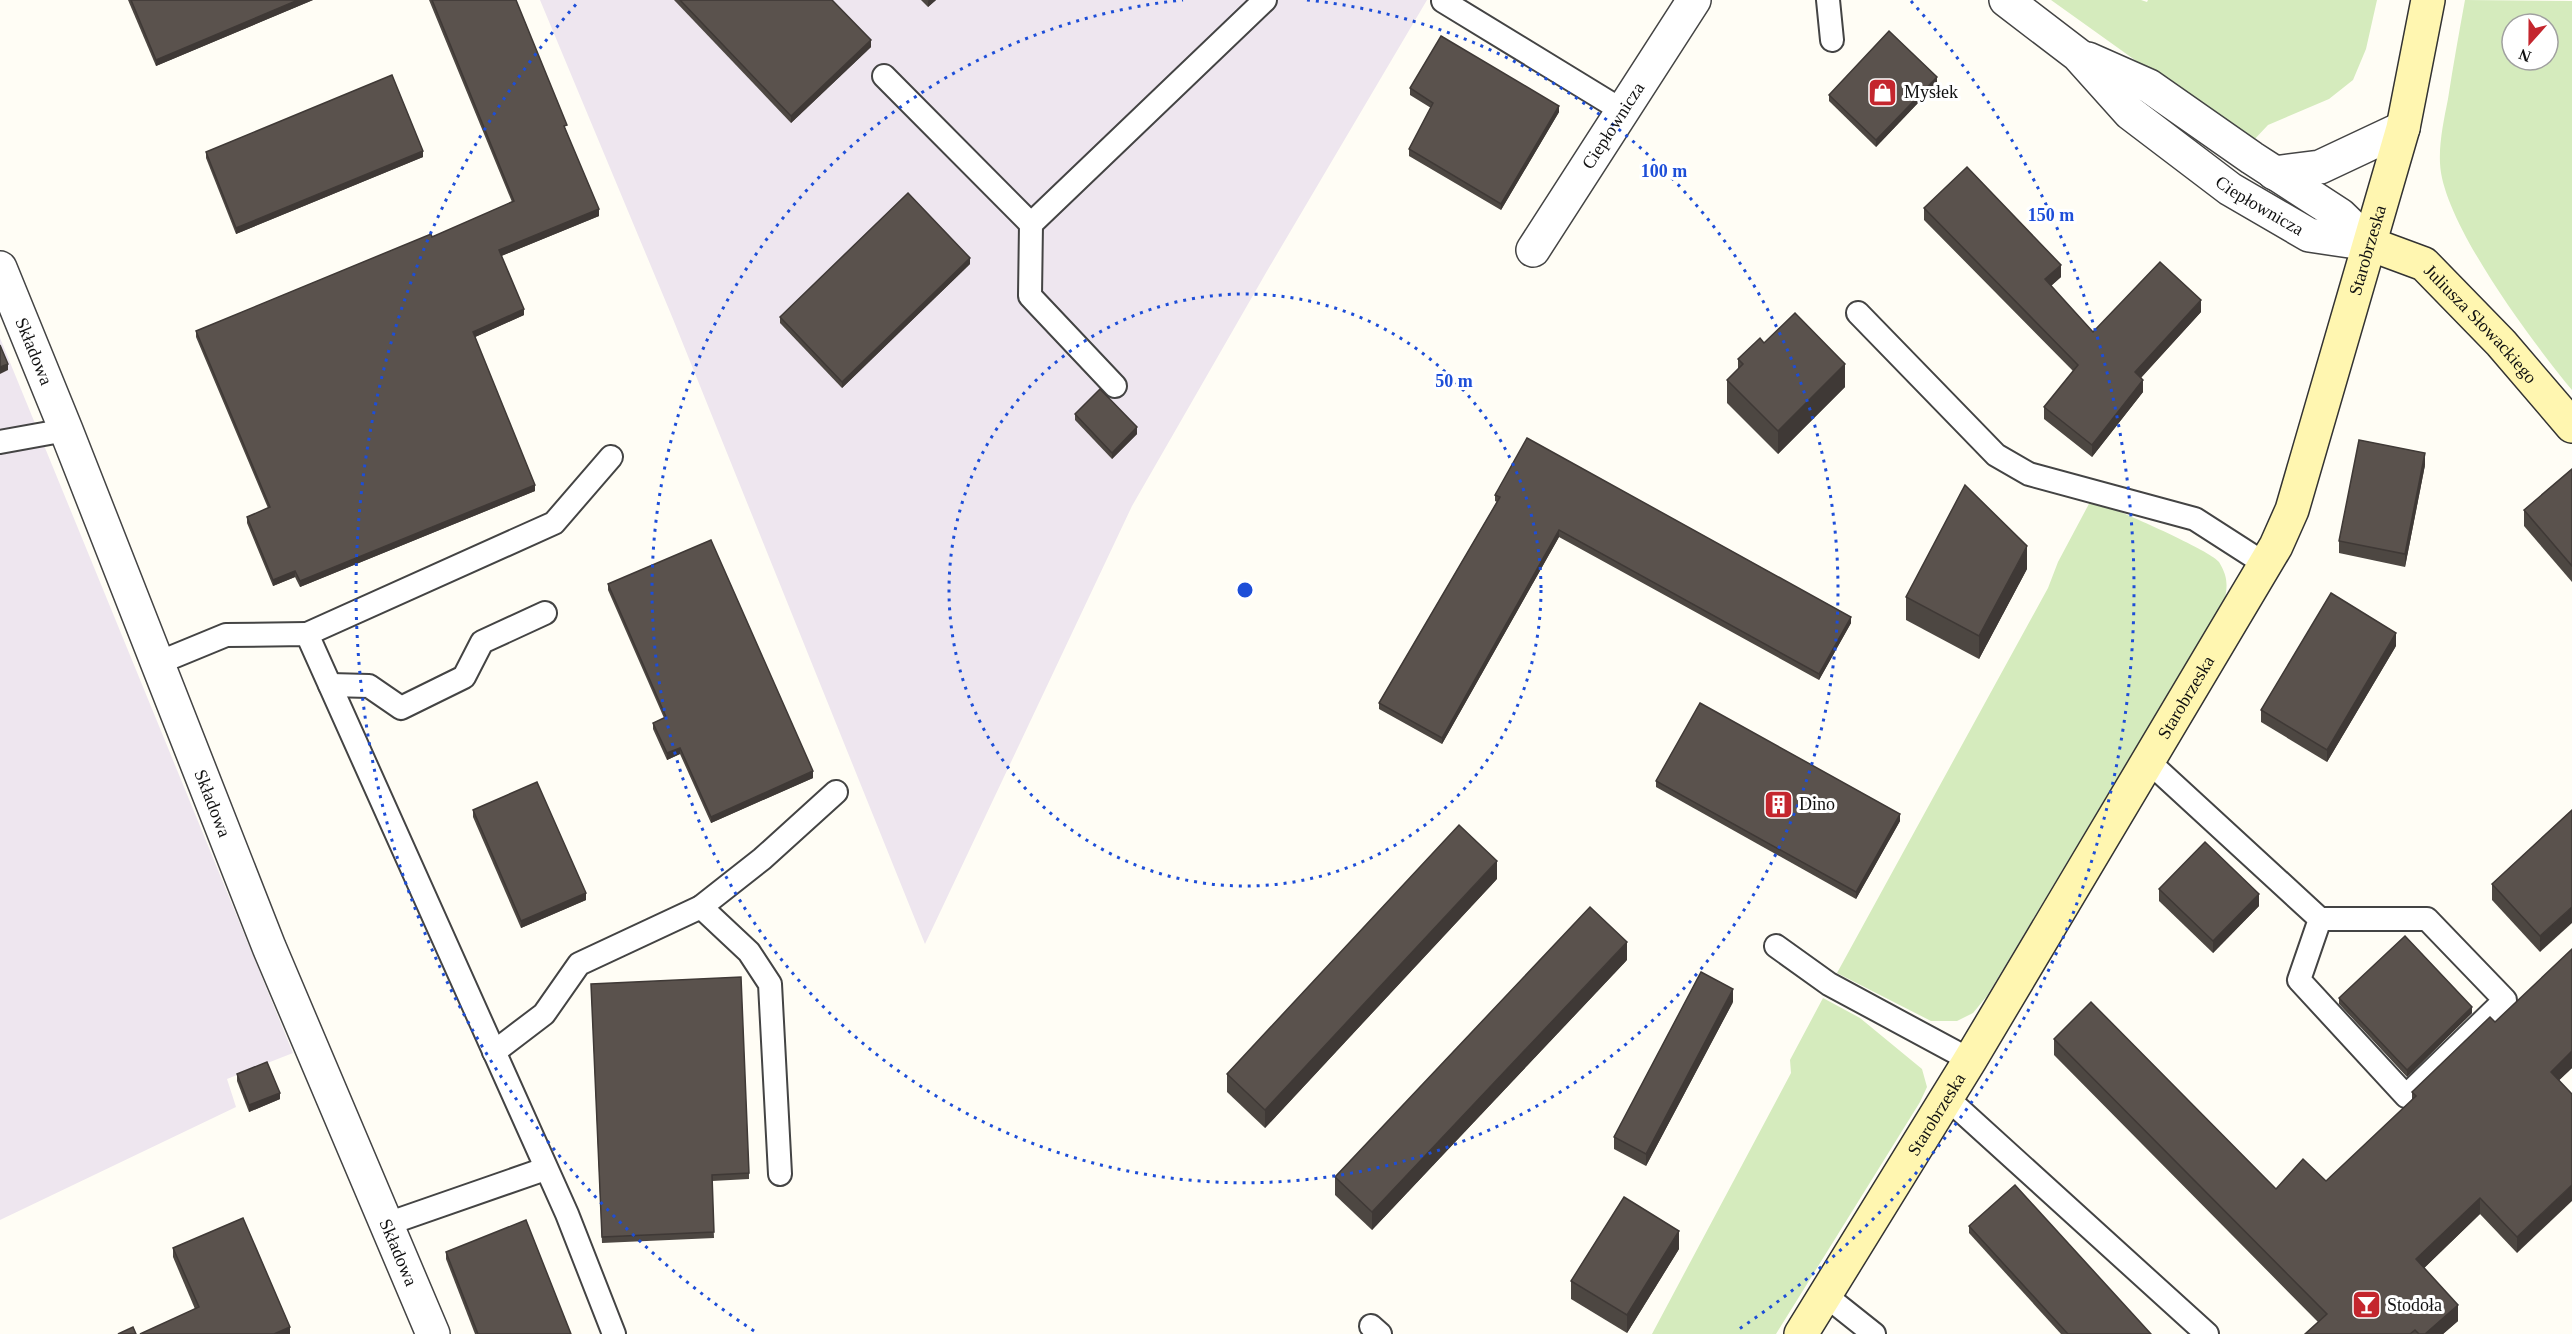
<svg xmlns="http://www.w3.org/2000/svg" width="2572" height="1334" viewBox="0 0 2572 1334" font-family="'Times New Roman',serif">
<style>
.industrial{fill:#eee6ef}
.green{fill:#d5ebbd;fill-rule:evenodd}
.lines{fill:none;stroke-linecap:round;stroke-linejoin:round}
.lane-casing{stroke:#444;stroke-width:26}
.street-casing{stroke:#444;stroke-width:36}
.secondary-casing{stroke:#333;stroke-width:36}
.lane{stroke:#fff;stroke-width:22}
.street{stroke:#fff;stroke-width:33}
.secondary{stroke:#fff6b0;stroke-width:33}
.wall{fill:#4d4742}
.shaded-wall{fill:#3f3936}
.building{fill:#5a524d;stroke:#3f3936;stroke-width:1.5}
.ring{fill:none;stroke:#1d4ed8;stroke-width:3;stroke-dasharray:3 6}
.labels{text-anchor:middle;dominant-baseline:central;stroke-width:6;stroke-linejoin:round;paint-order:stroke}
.poi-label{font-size:18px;fill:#111;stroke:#fff;text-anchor:start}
.street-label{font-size:18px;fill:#111;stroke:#fff}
.centre{fill:#1d4ed8;stroke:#fff;stroke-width:3}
.ring-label{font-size:18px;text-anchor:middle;font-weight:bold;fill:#1d4ed8;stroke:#fff;stroke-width:6;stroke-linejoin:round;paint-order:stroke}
</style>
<rect width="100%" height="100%" fill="#fffdf5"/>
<!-- industrial -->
<g class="industrial">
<polygon points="540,0 1427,0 1267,271 1132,506 925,944 673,319"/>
<polygon points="0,338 293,1053 227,1079 236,1107 0,1220"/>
</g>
<!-- green -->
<g class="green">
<polygon points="2051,0 2141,0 2147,2 2148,0 2377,0 2366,49 2353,80 2329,99 2268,125 2251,143"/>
<path d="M2465,0L2572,1V390C2533,343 2442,222 2440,163C2439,142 2444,119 2448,99C2453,66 2459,33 2465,0ZM2512,24H2548V60H2512Z"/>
<path d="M2091,500C2111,507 2210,550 2219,562C2227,575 2228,584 2225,598L1987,996L1973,1013L1957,1021H1931L1837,973L2048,588L2058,562Z"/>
<polygon points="1823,998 1860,1018 1922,1069 1927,1087 1920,1102 1776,1334 1652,1334 1791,1073 1790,1060"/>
</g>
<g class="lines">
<defs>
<g id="lane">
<polyline points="1828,0 1832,40"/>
<polyline points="1443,1 1623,111"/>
<polyline points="884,76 1031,224 1265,0"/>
<polyline points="1031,224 1030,296 1115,386"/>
<polyline points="1858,313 1996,455 2029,474 2195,519 2265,564"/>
<polyline points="0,442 66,430"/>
<polyline points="307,634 554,523 611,457"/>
<polyline points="158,663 226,635 307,634 567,1214 614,1334"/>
<polyline points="330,685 369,686 401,708 464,677 482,642 545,613"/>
<polyline points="2148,761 2320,919 2427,919 2505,1000 2406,1096 2299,980 2320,919"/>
<polyline points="701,907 749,952 770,984 780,1174"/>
<polyline points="1776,946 1829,984 1970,1060"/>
<polyline points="494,1052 544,1014 579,964 701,907 762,859 836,792"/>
<polyline points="1947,1098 2207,1334"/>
<polyline points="387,1224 545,1169"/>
<polyline points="1825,1295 1874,1334"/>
<polyline points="1371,1326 1380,1334"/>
</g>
<g id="street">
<path id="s1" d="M2006,0L2078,55L2130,113L2230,189L2309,235L2370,244"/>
<polyline points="2088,59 2149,86 2252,158 2340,215 2370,244"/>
<polyline points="2274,173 2320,167 2403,128"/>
<path id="s2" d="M1533,250L1694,0"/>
<path id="s3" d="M0,268L66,430L269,947L433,1334"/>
</g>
<g id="secondary">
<path id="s4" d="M2370,244L2424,264L2501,343L2572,426"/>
<path id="s5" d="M1801,1334L1970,1060L2276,546L2292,510L2403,128L2428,0"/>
</g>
</defs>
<!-- lane casing -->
<use href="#lane" class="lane-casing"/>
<!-- street casing -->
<use href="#street" class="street-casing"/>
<!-- secondary casing -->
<use href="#secondary" class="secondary-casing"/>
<!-- lane -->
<use href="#lane" class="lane"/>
<!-- street -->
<use href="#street" class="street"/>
<!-- secondary -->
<use href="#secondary" class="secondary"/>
</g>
<!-- wall -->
<g class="wall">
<polygon points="128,0 313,0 156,66"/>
<polygon points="429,0 516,0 599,216 501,256 524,315 475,337 535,491 300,587 295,577 273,586 247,523 247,517 268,508 196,337 196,331 432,237 512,202"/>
<polygon points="674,0 832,0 871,47 791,123"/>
<polygon points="921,0 936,0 928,7"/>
<polygon points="1937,83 1876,147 1829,101 1829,95"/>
<polygon points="1410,88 1559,112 1501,210 1409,156 1409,149 1431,108 1410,95"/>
<polygon points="206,152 423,157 236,234 206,158"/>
<polygon points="1924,208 2061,277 2051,286 2093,332 2201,312 2141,378 2143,392 2092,457 2044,419 2044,407 2073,371 1924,220"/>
<polygon points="970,264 842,388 780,323 780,317"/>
<polygon points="1764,343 1845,387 1778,454 1727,403 1727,380 1738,369 1738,359"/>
<polygon points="1075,414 1137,434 1112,459 1075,420"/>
<polygon points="2425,465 2405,567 2339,553 2339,541"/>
<polygon points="2572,469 2572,582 2524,526 2524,510"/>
<polygon points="1495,495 1851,623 1819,680 1559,537 1442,744 1379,709 1379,703 1497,502 1495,501"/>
<polygon points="2027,569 1979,659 1906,620 1906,597"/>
<polygon points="608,584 813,778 711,823 680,754 667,760 653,729 653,723 664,718 608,590"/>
<polygon points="2396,646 2327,762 2261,722 2261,710"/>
<polygon points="1656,781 1900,821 1856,899 1656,787"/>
<polygon points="473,810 586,900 521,928 473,817"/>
<polygon points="2572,810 2540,952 2492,900 2492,884"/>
<polygon points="1497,879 1265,1128 1227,1092 1227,1074"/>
<polygon points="2159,889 2259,906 2213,953 2159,901"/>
<polygon points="1627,960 1372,1230 1335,1195 1335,1177"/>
<polygon points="591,984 749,1173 749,1179 712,1181 714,1238 602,1243"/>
<polygon points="2339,998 2472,1013 2407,1077 2339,1004"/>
<polygon points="1733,1002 1646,1166 1614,1149 1614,1137"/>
<polygon points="2495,1022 2572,1068 2559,1080 2517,1253 2480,1214 2424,1268 2458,1321 2443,1334 2305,1334 2318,1322 2054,1055 2054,1039 2276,1189 2326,1181 2412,1101 2412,1092"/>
<polygon points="237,1074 280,1099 249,1112 237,1081"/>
<polygon points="1969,1226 2151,1334 2061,1334 1969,1233"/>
<polygon points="173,1248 290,1334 195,1309 173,1257"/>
<polygon points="1679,1249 1627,1333 1571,1299 1571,1281"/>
<polygon points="446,1252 571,1334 475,1334 446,1259"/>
</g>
<!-- shaded-wall -->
<g class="shaded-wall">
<polygon points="298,0 313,0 156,66 156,60"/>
<polygon points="929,0 936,0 928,7 928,1"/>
<polygon points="871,40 871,47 791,123 791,116"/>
<polygon points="1937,77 1937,83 1876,147 1876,140"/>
<polygon points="1559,106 1559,112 1501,210 1501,204"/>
<polygon points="423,151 423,157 236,234 236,228"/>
<polygon points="599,209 599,216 499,257 499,250"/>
<polygon points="970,258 970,264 842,388 842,382"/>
<polygon points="2061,265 2061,277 2045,291 2045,279"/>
<polygon points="2201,300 2201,312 2135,384 2135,372"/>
<polygon points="524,309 524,315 473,338 473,332"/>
<polygon points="8,364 8,370 0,374 0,367"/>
<polygon points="1845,364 1845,387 1778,454 1778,431"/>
<polygon points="2143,380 2143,392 2092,457 2092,445"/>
<polygon points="1137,427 1137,434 1112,459 1112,453"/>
<polygon points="2425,453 2425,465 2405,567 2405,554"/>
<polygon points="535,485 535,491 300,587 300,581"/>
<polygon points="1559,530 1559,537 1442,744 1442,738"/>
<polygon points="2027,546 2027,569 1979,659 1979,636"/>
<polygon points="295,571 295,577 273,586 273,580"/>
<polygon points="1851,617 1851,623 1819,680 1819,674"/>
<polygon points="2396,633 2396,646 2327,762 2327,750"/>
<polygon points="680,748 680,754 667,760 667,753"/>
<polygon points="813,771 813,778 711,823 711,817"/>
<polygon points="1900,814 1900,821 1856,899 1856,892"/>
<polygon points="1497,861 1497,879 1265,1128 1265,1110"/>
<polygon points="586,893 586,900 521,928 521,921"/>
<polygon points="2259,894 2259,906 2213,953 2213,941"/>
<polygon points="2572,907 2572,923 2540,952 2540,936"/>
<polygon points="1627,942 1627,960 1372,1230 1372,1212"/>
<polygon points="1733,989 1733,1002 1646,1166 1646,1154"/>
<polygon points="2472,1007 2472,1013 2407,1077 2407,1070"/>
<polygon points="2572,1051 2572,1068 2551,1088 2551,1072"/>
<polygon points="280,1093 280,1099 249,1112 249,1105"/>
<polygon points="2572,1185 2572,1201 2517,1253 2517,1237"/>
<polygon points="2480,1198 2480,1214 2416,1276 2416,1259"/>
<polygon points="1679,1231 1679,1249 1627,1333 1627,1315"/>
<polygon points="2458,1305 2458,1321 2443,1334 2425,1334"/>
<polygon points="290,1327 290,1334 274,1334"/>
</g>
<!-- building -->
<g class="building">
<polygon points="131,0 298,0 156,60"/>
<polygon points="432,0 516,0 567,125 564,126 599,209 499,250 524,309 473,332 535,485 300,581 295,571 273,580 247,517 270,507 196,331 431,234 432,237 514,201"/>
<polygon points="680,0 832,0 871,40 791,116"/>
<polygon points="1889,31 1937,77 1876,140 1829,95"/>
<polygon points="1441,36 1559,106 1501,204 1409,149 1433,103 1410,88"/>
<polygon points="392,75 423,151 236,228 206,152"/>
<polygon points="1967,167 2061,265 2045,279 2093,332 2160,262 2201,300 2135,372 2143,380 2092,445 2044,407 2078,365 1924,208"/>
<polygon points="908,193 970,258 842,382 780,317"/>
<polygon points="1795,313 1845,364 1778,431 1727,380 1743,364 1738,359 1760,338 1764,343"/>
<polygon points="0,345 8,364 0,367"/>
<polygon points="1100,389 1137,427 1112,453 1075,414"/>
<polygon points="1527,438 1851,617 1819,674 1559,530 1442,738 1379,703 1500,497 1495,495"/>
<polygon points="2359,440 2425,453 2405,554 2339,541"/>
<polygon points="2572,469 2572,566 2524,510"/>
<polygon points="1965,485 2027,546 1979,636 1906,597"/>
<polygon points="711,540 813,771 711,817 680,748 667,753 653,723 666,717 608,584"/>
<polygon points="2331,593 2396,633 2327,750 2261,710"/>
<polygon points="1700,703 1900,814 1856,892 1656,781"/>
<polygon points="537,782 586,893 521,921 473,810"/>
<polygon points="2572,810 2572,907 2540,936 2492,884"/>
<polygon points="1459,825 1497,861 1265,1110 1227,1074"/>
<polygon points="2205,842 2259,894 2213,941 2159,889"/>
<polygon points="1590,907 1627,942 1372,1212 1335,1177"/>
<polygon points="2405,936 2472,1007 2407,1070 2339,998"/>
<polygon points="2572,949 2572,1051 2551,1072 2572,1094 2572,1185 2517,1237 2480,1198 2416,1259 2458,1305 2425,1334 2419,1334 2415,1330 2410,1334 2305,1334 2327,1314 2054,1039 2091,1002 2276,1189 2303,1159 2326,1181 2416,1096 2412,1092 2490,1017 2495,1022"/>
<polygon points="1701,972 1733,989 1646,1154 1614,1137"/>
<polygon points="741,977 749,1173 712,1175 714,1232 602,1237 591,984"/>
<polygon points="267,1062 280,1093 249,1105 237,1074"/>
<polygon points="2015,1185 2151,1334 2068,1334 1969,1226"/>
<polygon points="1624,1197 1679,1231 1627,1315 1571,1281"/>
<polygon points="243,1218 290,1327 274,1334 140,1334 199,1307 173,1248"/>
<polygon points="526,1220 571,1334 478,1334 446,1252"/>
<polygon points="133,1327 136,1334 118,1334"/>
</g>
<!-- distance rings -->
<g class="ring">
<circle cx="1245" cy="590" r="296"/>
<path d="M1307 0A593 593 0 1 1 1183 0"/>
<path d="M754 1331A889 889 0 0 1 579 1M1911 1A889 889 0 0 1 1736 1331"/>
</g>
<!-- icons -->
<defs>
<symbol id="shop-square" viewBox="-11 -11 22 22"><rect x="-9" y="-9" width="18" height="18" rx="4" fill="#c4262e" stroke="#fff"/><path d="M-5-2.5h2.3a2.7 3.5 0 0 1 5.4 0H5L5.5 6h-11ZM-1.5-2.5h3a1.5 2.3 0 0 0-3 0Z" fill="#fff"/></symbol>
<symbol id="building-square" viewBox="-11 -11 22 22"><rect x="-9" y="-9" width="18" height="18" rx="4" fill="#c4262e" stroke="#fff"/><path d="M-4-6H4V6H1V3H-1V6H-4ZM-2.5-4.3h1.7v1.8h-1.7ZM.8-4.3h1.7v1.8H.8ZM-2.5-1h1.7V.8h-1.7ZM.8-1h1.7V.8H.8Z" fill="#fff"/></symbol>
<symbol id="bar-square" viewBox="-11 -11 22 22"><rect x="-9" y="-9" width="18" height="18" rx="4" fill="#c4262e" stroke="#fff"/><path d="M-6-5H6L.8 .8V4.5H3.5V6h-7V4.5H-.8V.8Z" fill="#fff"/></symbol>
</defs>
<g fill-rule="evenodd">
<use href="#shop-square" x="1866" y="76" width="33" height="33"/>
<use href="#building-square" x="1762" y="788" width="33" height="33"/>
<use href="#bar-square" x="2350" y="1288" width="33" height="33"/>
</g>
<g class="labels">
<!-- poi labels -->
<g class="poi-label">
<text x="1904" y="92">Mysłek</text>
<text x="1799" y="804">Dino</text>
<text x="2387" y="1305">Stodoła</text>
</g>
<!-- street labels -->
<g class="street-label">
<text stroke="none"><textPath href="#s2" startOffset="148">Ciepłownicza</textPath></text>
<text stroke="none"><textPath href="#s1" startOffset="328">Ciepłownicza</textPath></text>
<text stroke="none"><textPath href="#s5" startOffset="1230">Starobrzeska</textPath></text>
<text stroke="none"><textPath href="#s4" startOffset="140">Juliusza Słowackiego</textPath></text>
<text stroke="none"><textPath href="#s3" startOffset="90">Składowa</textPath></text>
<text stroke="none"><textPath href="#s5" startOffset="744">Starobrzeska</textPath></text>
<text stroke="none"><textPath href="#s3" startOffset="576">Składowa</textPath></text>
<text stroke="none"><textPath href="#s5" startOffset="258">Starobrzeska</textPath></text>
<text stroke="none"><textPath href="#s3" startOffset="1062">Składowa</textPath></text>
</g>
</g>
<circle cx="1245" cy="590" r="9" class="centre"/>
<g class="ring-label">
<text x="1664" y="177">100 m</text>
<text x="2051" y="221">150 m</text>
<text x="1454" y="387">50 m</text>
</g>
<!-- north arrow -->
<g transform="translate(2530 42) rotate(201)"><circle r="28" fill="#ffffff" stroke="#a0a0a0" stroke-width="1.5"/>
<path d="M0-4.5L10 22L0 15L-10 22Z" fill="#c4262e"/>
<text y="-9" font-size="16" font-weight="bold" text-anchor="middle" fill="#111111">N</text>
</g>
</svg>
